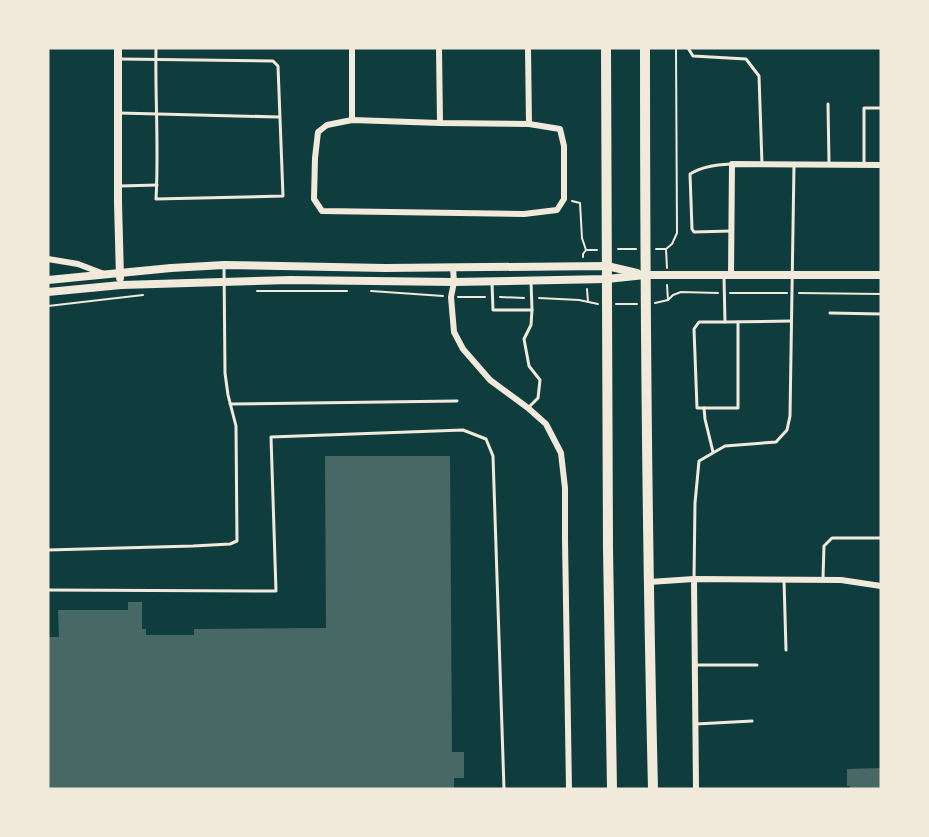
<svg xmlns="http://www.w3.org/2000/svg" width="929" height="837" viewBox="0 0 929 837" font-family="Literata,serif">
<style>
.building{fill:#486865}
.lines{fill:none;stroke-linecap:round;stroke-linejoin:round}
.path{stroke:#f1e9da;stroke-width:2}
.service{stroke:#f1e9da;stroke-width:3}
.minor{stroke:#f1e9da;stroke-width:6}
.tertiary{stroke:#f1e9da;stroke-width:8}
.trunk{stroke:#f1e9da;stroke-width:10}
</style>
<rect width="100%" height="100%" fill="#0f3d3e"/>
<!-- building -->
<g class="building">
<polygon points="325,456 450,456 452,752 464,752 464,778 454,778 454,789 48,789 48,637 59,637 58,610 128,610 128,602 142,602 142,629 146,629 146,635 194,635 194,629 326,628"/>
<polygon points="881,768 881,789 850,789 850,786 847,786 847,769"/>
</g>
<g class="lines">
<!-- path -->
<g class="path">
<polyline points="572,201 580,203 582,238 586,250"/>
<polyline points="618,249 636,249"/>
<polyline points="656,249 666,249 667,268"/>
<polyline points="666,249 672,244 677,233 676,48"/>
<polyline points="583,257 583,254 586,250 597,250"/>
<polyline points="667,285 668,300"/>
<polyline points="587,289 588,302"/>
<polyline points="257,291 347,291"/>
<polyline points="371,291 443,296"/>
<polyline points="730,293 787,293"/>
<polyline points="799,293 881,294"/>
<polyline points="458,297 485,297"/>
<polyline points="500,297 524,298"/>
<polyline points="539,298 579,300 598,304"/>
<polyline points="655,303 668,300 673,295 681,292 718,293"/>
<polyline points="616,304 637,304"/>
<polyline points="48,306 143,295"/>
</g>
<!-- service -->
<g class="service">
<polyline points="688,48 693,56 746,59 759,76 762,164"/>
<path d="M120,59L273,61L278,66L283,196L156,199C159,149 155,98 156,48"/>
<polyline points="828,104 829,163"/>
<polyline points="119,113 279,117"/>
<polyline points="864,163 864,108 881,108"/>
<polyline points="120,186 157,185"/>
<path d="M731,231L694,232L692,229L690,174C702,166 717,165 731,164"/>
<polyline points="724,277 725,322 791,321"/>
<polyline points="492,283 493,310 532,310 531,281"/>
<polyline points="830,313 881,314"/>
<polyline points="230,404 457,401"/>
<polyline points="528,408 538,398 540,380 529,366 524,339 531,325 532,310"/>
<polyline points="704,408 738,408 738,322"/>
<polyline points="713,452 705,419 704,408 697,408 694,329 699,322 725,322"/>
<polyline points="48,550 193,546 230,544 237,541 236,426 228,395 225,373 224,266"/>
<polyline points="823,578 824,546 832,538 881,538"/>
<polyline points="694,579 695,503 699,461 725,446 776,442 787,430 790,416 794,165"/>
<polyline points="784,580 786,650"/>
<polyline points="48,590 276,591 271,437 463,430 486,439 493,456 504,789"/>
<polyline points="695,665 757,665"/>
<polyline points="696,724 752,721"/>
</g>
<!-- minor -->
<g class="minor">
<polyline points="352,48 352,120"/>
<polyline points="439,48 440,123"/>
<polyline points="528,48 529,124"/>
<polygon points="352,120 440,123 529,124 560,129 564,146 564,199 557,210 524,214 322,211 314,199 315,158 318,132 327,125"/>
<polyline points="48,259 78,264 104,274"/>
<polyline points="453,268 454,282 451,297 454,332 463,349 490,380 528,408 546,424 561,453 565,488 565,540 569,789"/>
<polyline points="731,275 732,164 881,165"/>
<polyline points="694,579 696,789"/>
<polyline points="649,582 694,579 841,580 881,586"/>
</g>
<!-- tertiary -->
<g class="tertiary">
<polyline points="118,48 118,202 120,278"/>
<polyline points="48,280 171,268 224,265 385,268 607,266 637,273"/>
<polyline points="48,292 121,285 290,280 454,282 607,279 645,275 881,275"/>
</g>
<!-- trunk -->
<g class="trunk">
<polyline points="606,48 608,548 612,789"/>
<path d="M645,48C645,295 647,542 653,789"/>
</g>
</g>
<!-- border -->
<rect width="929" height="837" fill="none" stroke="#f1e9da" stroke-width="99"/>
</svg>
